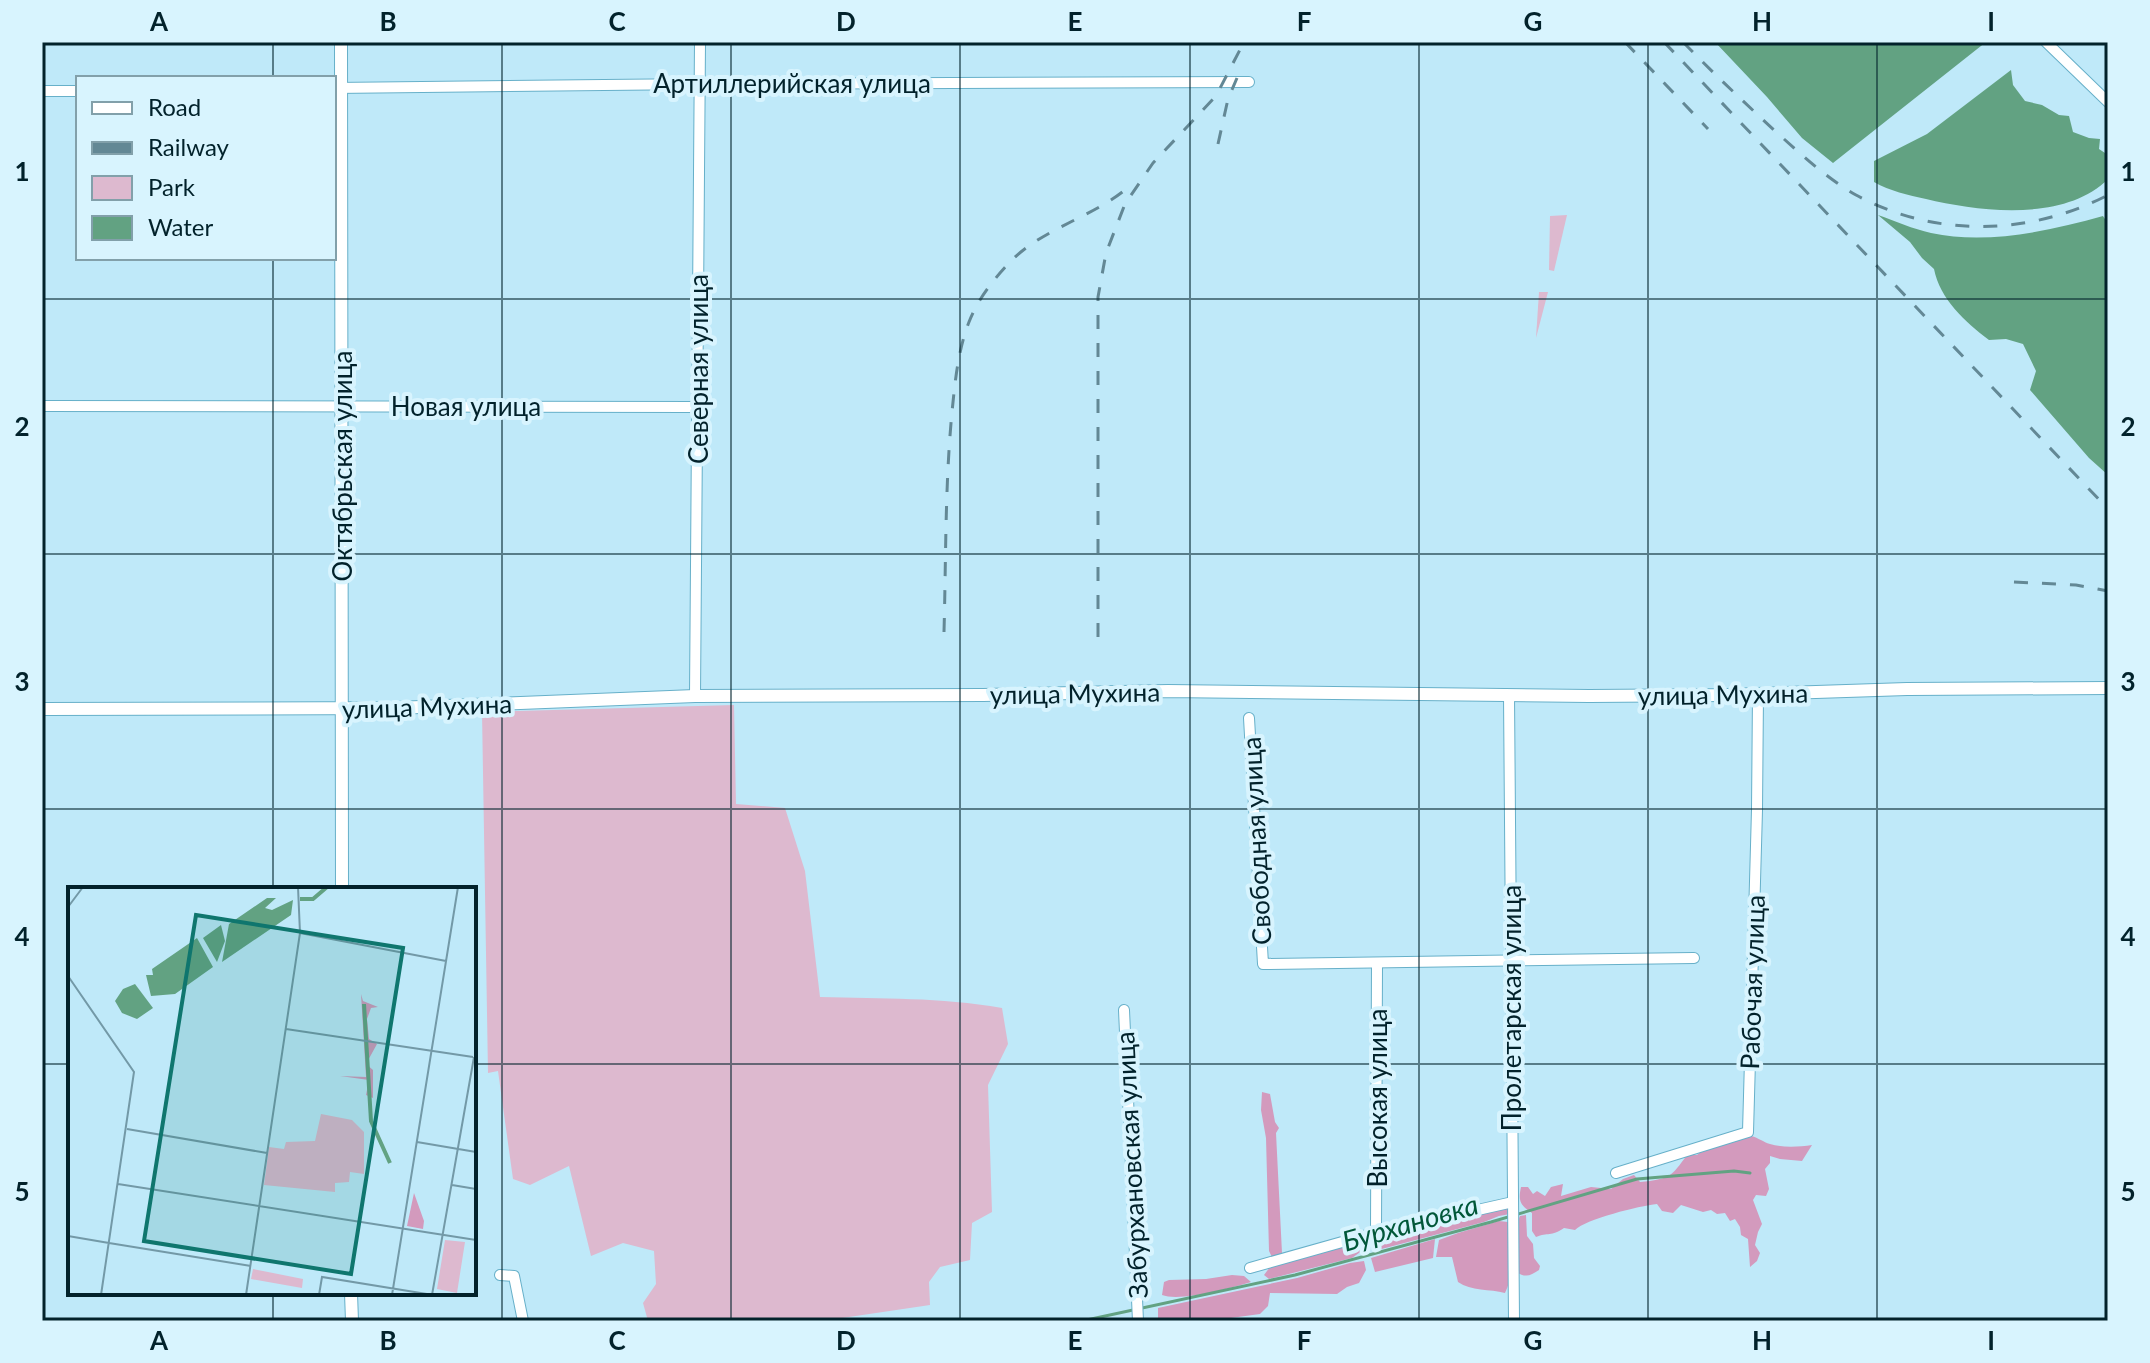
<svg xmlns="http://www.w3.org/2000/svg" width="2150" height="1363" viewBox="0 0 2150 1363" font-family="Lato,sans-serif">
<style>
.green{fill:#ddb9cf}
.forest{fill:#d39abd}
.water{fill:#62a282}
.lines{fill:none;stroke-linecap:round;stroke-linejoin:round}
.stream{stroke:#62a282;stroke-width:3}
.minor-casing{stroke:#67b0c9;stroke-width:12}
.major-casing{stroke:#67b0c9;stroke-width:14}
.minor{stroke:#fff;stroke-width:10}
.major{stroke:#fff;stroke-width:12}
.rail{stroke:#638895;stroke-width:3;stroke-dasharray:14 14;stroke-linecap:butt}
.grid{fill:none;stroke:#02222b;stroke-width:2;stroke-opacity:0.55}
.labels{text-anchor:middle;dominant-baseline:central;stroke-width:8;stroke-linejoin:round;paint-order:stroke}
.street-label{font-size:26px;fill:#02222b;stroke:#d8f4fe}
.water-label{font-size:28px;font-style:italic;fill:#015739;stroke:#d8f4fe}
.inset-river{fill:none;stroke:#62a282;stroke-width:4}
.inset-road{fill:none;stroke:#7399a7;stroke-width:2}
.view{fill:#0f766e;fill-opacity:0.15;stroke:#0f766e;stroke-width:4}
.inset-edge{fill:none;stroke:#02222b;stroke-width:4}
.neatline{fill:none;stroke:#02222b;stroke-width:3}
.grid-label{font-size:26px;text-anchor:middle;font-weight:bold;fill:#02222b}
</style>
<rect width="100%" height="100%" fill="#bfe9f9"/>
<!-- green -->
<g class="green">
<polygon points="1567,215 1554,271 1549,270 1550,216"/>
<polygon points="1539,292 1548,292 1536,338"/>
<path d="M734,705L736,804L785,808L805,871L820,997C883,999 939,997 1002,1008L1008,1044L988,1085L992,1212L972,1223L970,1260L940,1267L929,1282L930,1305L822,1321H648L643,1303L656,1284L654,1251L623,1243L591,1256L569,1166L530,1185L513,1179L498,1071L488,1073L482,712Z"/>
</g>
<!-- forest -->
<g class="forest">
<polygon points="1262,1092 1270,1094 1275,1122 1279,1128 1276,1133 1282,1253 1272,1257 1269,1251 1266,1138 1261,1110"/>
<path d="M1751,1136C1759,1138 1763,1142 1770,1144C1783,1148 1799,1147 1812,1145L1802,1161L1780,1159L1770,1156V1163L1765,1169L1769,1189L1766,1196L1756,1195L1753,1200L1762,1224L1758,1232L1755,1245L1760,1253L1757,1261L1750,1267L1748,1239L1741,1235L1740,1227L1735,1219L1730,1221L1725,1213L1717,1214L1711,1210L1703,1212L1681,1205L1673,1213L1662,1211L1657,1204C1639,1206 1586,1219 1575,1230L1564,1228C1551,1237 1548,1232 1536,1237L1532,1231V1213C1520,1205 1518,1201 1521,1187H1528L1533,1194L1537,1191L1545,1196L1551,1187L1563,1184L1561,1196L1591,1187L1611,1189L1623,1179L1634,1175L1640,1182C1670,1179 1671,1177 1687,1155H1697L1705,1148Z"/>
<polygon points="1510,1206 1510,1214 1499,1216 1484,1222 1374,1251 1371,1245 1384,1236"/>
<path d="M1526,1215L1527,1236L1533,1244L1534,1258L1540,1266L1539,1270C1530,1276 1526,1278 1516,1272L1517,1222L1520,1216Z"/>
<path d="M1499,1221L1508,1222C1508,1246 1516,1271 1505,1293C1490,1289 1471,1291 1458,1282L1452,1257H1436L1439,1240L1458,1233Z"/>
<polygon points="1373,1238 1363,1250 1352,1258 1269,1279 1264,1275 1270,1267"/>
<polygon points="1435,1239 1433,1258 1375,1272 1371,1258"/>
<polygon points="1364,1261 1366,1270 1359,1283 1347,1287 1337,1294 1270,1293 1268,1306 1260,1314 1209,1321 1158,1321 1158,1308 1297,1278 1350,1263"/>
<path d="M1232,1275L1244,1276L1251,1282C1232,1288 1180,1302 1162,1295L1164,1282L1169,1280L1206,1279Z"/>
</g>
<!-- water -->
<g class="water">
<polygon points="1715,42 1986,42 1833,163 1802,138 1767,97"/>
<path d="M2011,70L2013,85L2025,101L2042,105L2059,115L2069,116L2073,132L2089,138L2100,139L2099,149L2108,155V179C2065,222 1980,212 1926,199C1908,195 1890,191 1874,182V161L1927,134Z"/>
<path d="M1878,215C1895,221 1913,229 1931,233C1987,245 2049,231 2103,216L2108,224V475L2089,458L2030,390L2036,371L2023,344L2006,339L1989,340C1965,322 1940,299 1934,269L1922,258L1910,242Z"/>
</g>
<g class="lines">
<!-- stream -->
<polyline class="stream" points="1082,1321 1295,1275 1491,1222 1637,1179 1734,1171 1750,1173"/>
<defs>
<g id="minor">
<polyline points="2046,42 2108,102"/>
<polyline points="334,88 700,84 1249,82"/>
<polyline points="42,91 78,91"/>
<polyline points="42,406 698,407"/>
<polyline points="1509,695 1514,1321"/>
<polyline points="695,696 700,42"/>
<polyline points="1249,718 1263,964 1694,958"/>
<polyline points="1124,1010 1138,1321"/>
<polyline points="1616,1173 1748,1132 1757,810 1758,694"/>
<polyline points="1376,1233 1377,963"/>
<polyline points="1250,1268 1367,1235 1513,1202"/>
<polyline points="500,1275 514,1276 523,1321"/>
</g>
<g id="major">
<polyline points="341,42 342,889"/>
<polyline points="42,709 395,708 695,696 983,695 1168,691 1589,696 1727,695 1907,689 2108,688"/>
<polyline points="351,1293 352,1321"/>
</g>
</defs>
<!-- minor casing -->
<use href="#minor" class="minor-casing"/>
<!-- major casing -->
<use href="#major" class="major-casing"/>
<!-- minor -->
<use href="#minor" class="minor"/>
<!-- major -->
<use href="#major" class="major"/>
<!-- rail -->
<g class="rail">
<polyline points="1625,42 1708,129"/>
<polyline points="1664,42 2108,509"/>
<path d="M1683,42C1713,73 1744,102 1775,131C1801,154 1826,178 1856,195C1935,238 2029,236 2108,195"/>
<polyline points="1218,144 1228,99 1237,78"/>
<polyline points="2014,582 2076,585 2108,591"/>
<path d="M944,632C946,559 945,485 952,412C955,382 958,350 969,322C978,299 993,280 1010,262C1045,226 1097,217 1133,183"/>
<polyline points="1098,637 1098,297 1106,253 1125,204 1153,163 1216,96 1244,42"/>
</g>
</g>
<!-- grid -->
<path class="grid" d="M273,42V78M502,42V1321M731,42V1321M960,42V1321M1190,42V1321M1419,42V1321M1648,42V1321M1877,42V1321M273,258V889M42,299H2108M42,554H2108M42,809H2108M42,1064H70M474,1064H2108M273,1293V1321"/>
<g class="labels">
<!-- street labels -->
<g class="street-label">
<text x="792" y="83">Артиллерийская улица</text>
<text transform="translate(698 369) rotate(-90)">Северная улица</text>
<text x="466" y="406">Новая улица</text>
<text transform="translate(342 466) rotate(-90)">Октябрьская улица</text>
<text transform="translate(1075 693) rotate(-1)">улица Мухина</text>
<text transform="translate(1723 694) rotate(-1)">улица Мухина</text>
<text transform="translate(427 706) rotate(-2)">улица Мухина</text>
<text transform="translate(1256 841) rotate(-93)">Свободная улица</text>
<text transform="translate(1752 982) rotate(-88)">Рабочая улица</text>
<text transform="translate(1511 1008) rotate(-90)">Пролетарская улица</text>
<text transform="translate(1377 1098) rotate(-90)">Высокая улица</text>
<text transform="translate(1131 1165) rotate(-93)">Забурхановская улица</text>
</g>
<!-- water labels -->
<g class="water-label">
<text transform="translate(1410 1222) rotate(-16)">Бурхановка</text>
</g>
</g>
<!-- overview -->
<g transform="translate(68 887)">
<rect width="408" height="408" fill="#bfe9f9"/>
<path d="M253,227L284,233L296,245V287L282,285L281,295L267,296V305L196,298L201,260L216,262L218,255L247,254ZM377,353L397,355L389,406L369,402ZM185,382L235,392L234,401L183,392Z" fill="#ddb9cf"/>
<path d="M293,107L295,114L310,120L303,121L299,132L301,152L309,157L298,177L305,183V211L298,208L301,193L272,189L298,190ZM346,306L356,334L355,342L339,339Z" fill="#d39abd"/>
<path d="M199,11H208L197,21L204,23L225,13L223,28L154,75L161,37ZM153,38L157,54L149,75L135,51ZM129,51L145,80L107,107L83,109L78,88H85L84,82ZM67,97L85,121L69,132L54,126L47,114L55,102Z" fill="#62a282"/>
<path class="inset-river" d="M232,12H245L259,0M296,117L303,234L322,276"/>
<path class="inset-road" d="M0,20L15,0M232,46L378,74M0,89L66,185L33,408M218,142L405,170M59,242L199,266M349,255L408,265M50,297L408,353M384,298L408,302M0,349L41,356M41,356L183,379M178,408L232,46L230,0M251,408L254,390L365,408M324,408L390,0M364,408L406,170"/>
<path class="view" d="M128,28L335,61L283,387L76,354Z"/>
<rect width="408" height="408" class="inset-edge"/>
</g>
<!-- border -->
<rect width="2150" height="1363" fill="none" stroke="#d8f4fe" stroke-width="88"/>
<!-- legend -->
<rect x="76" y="76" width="260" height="184" fill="#d8f4fe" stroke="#82a0aa" stroke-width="2"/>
<rect x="92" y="102" width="40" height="12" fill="#ffffff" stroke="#82a0aa" stroke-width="2"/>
<text x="148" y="116" font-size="24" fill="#02222b">Road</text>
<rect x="92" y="142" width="40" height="12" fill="#638895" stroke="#82a0aa" stroke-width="2"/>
<text x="148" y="156" font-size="24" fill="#02222b">Railway</text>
<rect x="92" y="176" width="40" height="24" fill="#ddb9cf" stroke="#82a0aa" stroke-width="2"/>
<text x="148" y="196" font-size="24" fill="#02222b">Park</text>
<rect x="92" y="216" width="40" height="24" fill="#62a282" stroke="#82a0aa" stroke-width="2"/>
<text x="148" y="236" font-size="24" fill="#02222b">Water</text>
<rect x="44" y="44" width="2062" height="1275" class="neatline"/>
<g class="grid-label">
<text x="159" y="31">A</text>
<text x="388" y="31">B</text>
<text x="617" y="31">C</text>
<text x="846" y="31">D</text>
<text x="1075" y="31">E</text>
<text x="1304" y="31">F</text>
<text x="1533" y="31">G</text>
<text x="1762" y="31">H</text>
<text x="1991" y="31">I</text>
<text x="22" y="181">1</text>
<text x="2128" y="181">1</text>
<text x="22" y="436">2</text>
<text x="2128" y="436">2</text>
<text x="22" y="691">3</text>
<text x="2128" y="691">3</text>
<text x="22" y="946">4</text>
<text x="2128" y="946">4</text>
<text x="22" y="1201">5</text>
<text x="2128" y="1201">5</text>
<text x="159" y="1350">A</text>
<text x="388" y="1350">B</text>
<text x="617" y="1350">C</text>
<text x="846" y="1350">D</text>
<text x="1075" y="1350">E</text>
<text x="1304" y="1350">F</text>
<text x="1533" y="1350">G</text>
<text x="1762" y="1350">H</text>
<text x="1991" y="1350">I</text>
</g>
</svg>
